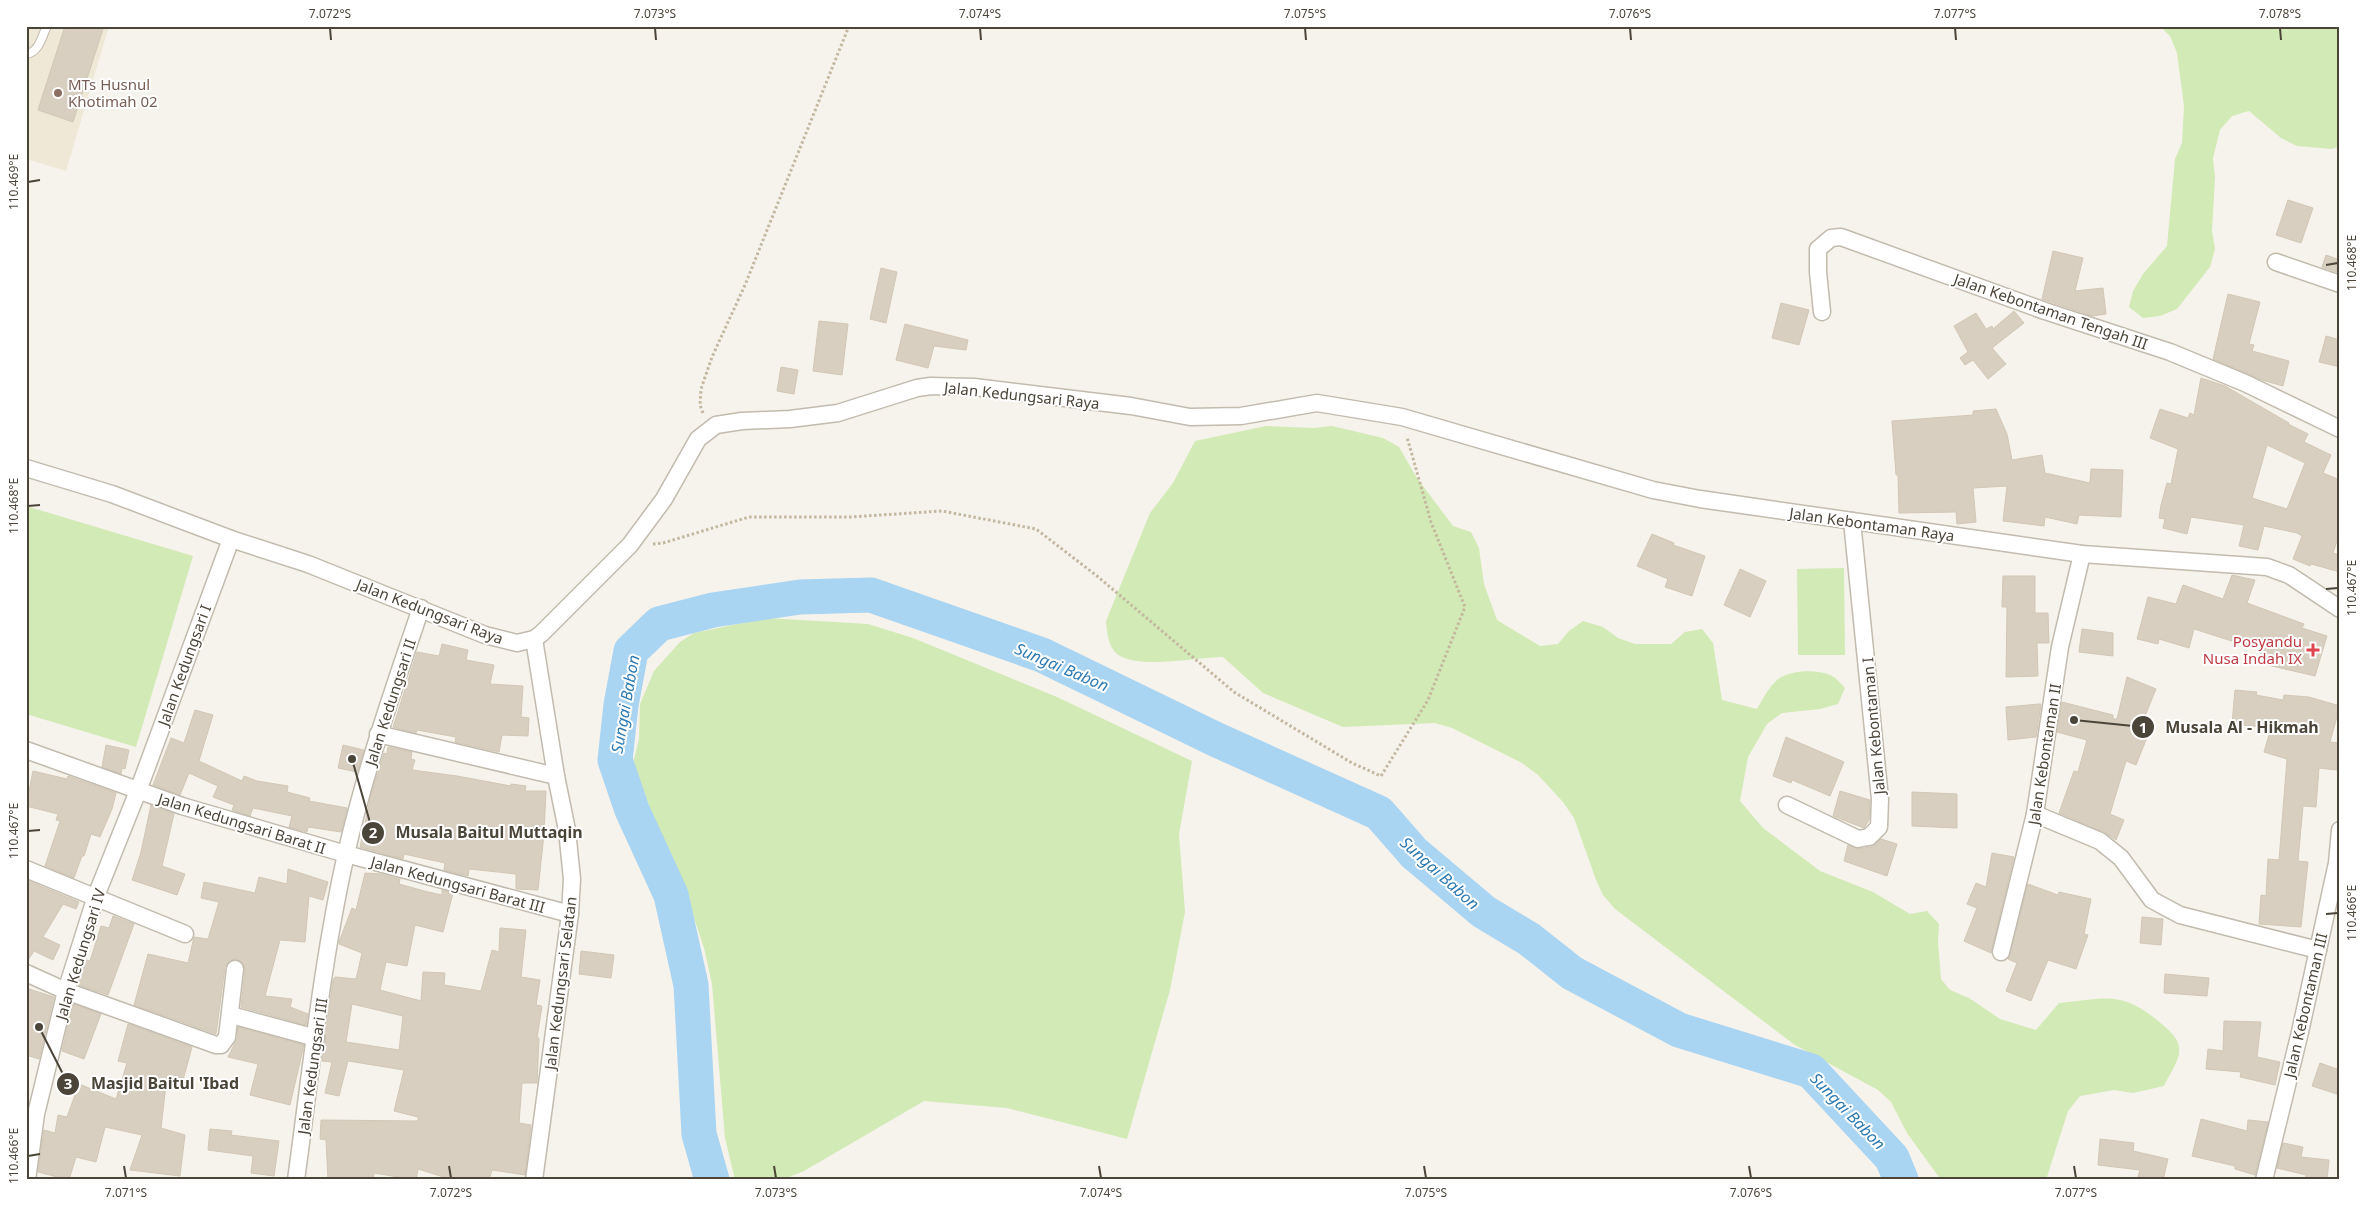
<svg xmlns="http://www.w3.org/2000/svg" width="2366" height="1206" viewBox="0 0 2366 1206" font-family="'Noto Sans',sans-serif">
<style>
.education{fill:#efe8d6}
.green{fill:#d2eab5}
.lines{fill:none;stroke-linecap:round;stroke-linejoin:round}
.river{stroke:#a9d4f2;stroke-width:35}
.building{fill:#d8cfc1;stroke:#d3c7b4;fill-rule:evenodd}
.lane-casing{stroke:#c2bbae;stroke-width:10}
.street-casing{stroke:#c2bbae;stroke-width:19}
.path{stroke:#c4b79f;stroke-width:3;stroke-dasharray:2.5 2.5;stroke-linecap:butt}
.lane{stroke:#fff;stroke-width:8}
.street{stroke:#fff;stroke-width:16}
.ticks{fill:none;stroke:#4b4439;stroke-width:2}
.education-dot{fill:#8d6e63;stroke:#fff;stroke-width:2}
.health-dot{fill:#e0444e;stroke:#fff;stroke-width:2}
.labels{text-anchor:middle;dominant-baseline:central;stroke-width:4;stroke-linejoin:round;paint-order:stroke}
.education-label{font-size:15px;fill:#785e54;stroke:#fff;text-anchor:start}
.street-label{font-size:15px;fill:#4b4439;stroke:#fff}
.health-label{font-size:15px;fill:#be3a42;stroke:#fff;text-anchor:end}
.water-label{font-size:16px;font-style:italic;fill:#2e7ab2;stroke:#fff}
.leader{fill:none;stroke:#4b4439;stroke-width:2}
.callout-dot{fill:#4b4439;stroke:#fff;stroke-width:2}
.mark-label{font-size:15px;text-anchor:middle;font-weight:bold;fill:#fff}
.callout-label{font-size:16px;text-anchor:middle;font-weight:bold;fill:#4b4439;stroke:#fff;stroke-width:4;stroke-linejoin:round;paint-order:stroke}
.neatline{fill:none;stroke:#4b4439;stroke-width:2}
.ticks-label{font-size:12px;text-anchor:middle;fill:#4b4439}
</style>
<rect width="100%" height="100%" fill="#f6f3ec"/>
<!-- education -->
<polygon class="education" points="26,26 109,26 66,171 26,159"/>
<!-- green -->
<g class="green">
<polygon points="2160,26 2340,26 2340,146 2332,149 2297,146 2281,138 2249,111 2232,116 2220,130 2213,158 2215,177 2212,231 2215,249 2210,267 2177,309 2160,316 2143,318 2129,307 2133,291 2143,274 2167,246 2175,159 2182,143 2184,106 2177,53 2170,36"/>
<path d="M1266,426L1314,428L1332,426L1383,438L1399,447L1417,478L1453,526L1471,532L1479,548L1484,584L1497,620L1540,646L1558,644L1569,631L1583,621L1603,627L1618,638L1635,644H1671L1685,632L1702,629L1713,643L1722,700L1757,709C1763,699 1768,688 1777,680C1789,670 1816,669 1830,675C1836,677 1841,684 1845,688L1838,704L1820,709L1782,713L1767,724L1748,757L1740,801L1763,828L1820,871L1873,892L1910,914L1927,911L1939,924L1938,942L1941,979L1950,990L1969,998L2000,1019L2036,1030L2059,1003C2109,998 2122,990 2163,1025C2172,1033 2181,1041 2179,1054C2177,1064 2168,1077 2164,1086L2133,1093L2114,1090L2080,1096L2068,1111L2046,1180H1941L1907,1133L1891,1102L1878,1090L1795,1045L1615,909L1603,895L1596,880L1574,818L1563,802L1538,775L1522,763L1452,728L1435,723L1343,727L1263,693L1223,657C1197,657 1137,670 1117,654C1108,646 1107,633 1106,621L1150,513L1173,483L1195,441Z"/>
<polygon points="26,506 193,556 136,747 26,714"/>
<polygon points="1844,568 1845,655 1798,655 1797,569"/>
<polygon points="767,618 868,624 913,638 1057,697 1192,761 1179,834 1185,912 1170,990 1127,1139 1007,1108 924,1101 804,1171 782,1180 735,1180 725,1138 712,984 704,948 684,888 671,864 633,763 639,739 640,704 654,671 680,642 694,633"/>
</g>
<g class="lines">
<!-- river -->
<polyline class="river" points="712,1180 699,1134 691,985 671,895 632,810 615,760 621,705 631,651 659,624 713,610 800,597 871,595 1042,655 1217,740 1379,813 1414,853 1484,912 1529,939 1572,973 1679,1030 1811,1071 1892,1158 1901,1180"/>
</g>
<!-- building -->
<g class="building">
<polygon points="65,26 104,26 73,122 38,110"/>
<polygon points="2288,200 2313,208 2301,243 2276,235"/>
<polygon points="2053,251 2083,258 2075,291 2103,288 2106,314 2092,316 2042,299"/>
<polygon points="2326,255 2340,260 2340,273 2322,267"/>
<polygon points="881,268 897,272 886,323 870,319"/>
<polygon points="2228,294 2260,302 2249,344 2254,345 2252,351 2289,361 2283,386 2262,380 2213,359"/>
<polygon points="1781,303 1809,310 1799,345 1772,338"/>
<polygon points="2014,311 2024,323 1992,348 2006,364 1988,379 1973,360 1965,365 1960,358 1968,352 1954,326 1976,313 1986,329 1992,326 1993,329"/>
<polygon points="819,321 848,324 842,375 813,371"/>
<polygon points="905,324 968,340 966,350 934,346 928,368 896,360"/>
<polygon points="2326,336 2340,340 2340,367 2319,362"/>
<polygon points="781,367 798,370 794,394 777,391"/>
<path d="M2201,378L2225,386L2289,423L2288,424L2308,434L2304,442L2331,455L2323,473L2340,480V532L2333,553L2340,555V572L2311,564L2310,566L2293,559L2302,536L2297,533L2264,526L2258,550L2239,546L2244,525L2191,517L2187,534L2163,528L2165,519L2159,518L2161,505L2167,483L2171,484L2178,449L2150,438L2160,409L2188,418L2190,413L2194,415ZM2267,445L2305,463L2287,509L2252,498Z"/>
<polygon points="1996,409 2007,434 2012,460 2042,455 2045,473 2090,483 2091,469 2123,470 2121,517 2079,515 2077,524 2045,517 2044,526 2003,521 2007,486 1973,488 1976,522 1957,524 1956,512 1899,513 1898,475 1896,475 1892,421 1973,415 1973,411"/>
<polygon points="1652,534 1674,543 1673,545 1705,556 1692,596 1665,587 1668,579 1637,566"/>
<polygon points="1740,569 1766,581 1750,617 1724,605"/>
<polygon points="2232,575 2255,580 2247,603 2304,624 2302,628 2327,636 2315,676 2259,663 2263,646 2238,643 2194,629 2189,648 2159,639 2158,644 2137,639 2148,597 2176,604 2183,585 2223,599"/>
<polygon points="2003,576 2035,576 2035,613 2048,613 2049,643 2037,643 2038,676 2006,677 2007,607 2002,607"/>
<polygon points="2082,629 2113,633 2113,656 2079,652"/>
<polygon points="442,644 468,650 466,660 494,665 490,684 523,686 521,717 529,718 528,736 502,735 499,752 455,742 456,737 417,730 416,733 393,727 417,652 439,656"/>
<polygon points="2127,677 2156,689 2139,731 2148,735 2136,765 2126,761 2110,814 2124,820 2116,840 2104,832 2059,813 2074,771 2078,772 2087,740 2057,732 2062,702 2113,715 2113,719 2117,719"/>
<polygon points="2235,690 2257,692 2256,695 2283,700 2284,695 2309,697 2340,706 2330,742 2340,743 2337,770 2319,768 2316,807 2303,806 2298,861 2308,862 2301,927 2259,924 2261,895 2266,896 2268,859 2279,860 2287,759 2264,752 2271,728 2232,724"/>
<polygon points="2039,704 2041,704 2036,737 2008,740 2006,707"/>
<polygon points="195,710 213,715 199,761 242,781 244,776 257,781 288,786 287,792 310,798 309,801 347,808 341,832 308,827 307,832 289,827 292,816 253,808 250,816 232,810 234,805 213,797 218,786 189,773 180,795 153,785 171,738 184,743"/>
<polygon points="1786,737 1844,762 1830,796 1792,780 1791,783 1773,776"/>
<polygon points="106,745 129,750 125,769 122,768 121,774 102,767"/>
<polygon points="343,745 364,750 357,772 338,768"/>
<polygon points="388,747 412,752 411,759 415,760 412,770 457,776 511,786 511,784 526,786 525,791 546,791 544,834 538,890 516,889 516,874 469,869 468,876 444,870 445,863 404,854 403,859 360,847 371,795 384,753 387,754"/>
<polygon points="33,771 67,779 68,776 116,793 112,809 100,837 91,834 84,856 82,856 74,878 45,866 60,821 56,820 58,814 26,806"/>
<polygon points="1840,791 1870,800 1869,820 1864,828 1833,816"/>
<polygon points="1912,792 1957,794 1957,828 1912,826"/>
<polygon points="151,805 174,814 162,866 185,874 177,895 132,880 141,852"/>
<polygon points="1881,839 1897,844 1887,876 1844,861 1848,845 1859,849 1871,847"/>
<polygon points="1992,853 2014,857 1991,953 1964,941 1977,908 1967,904 1976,883 1986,887"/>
<polygon points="288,869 328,882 323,900 309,896 305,942 280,940 265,996 292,999 290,1007 308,1014 306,1025 241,1007 245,970 244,965 237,959 231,960 225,967 216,1034 134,1005 148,954 188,963 194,937 208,939 219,902 201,898 204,882 255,893 259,877 287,884"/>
<path d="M365,873L381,874L400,879L399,884L428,892L442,895V890L453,893L443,932L415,925L407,966L386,962L380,990L421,1001L423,972L445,973L444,985L481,991L492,950L499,952L500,928L526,930L521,977L540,980L536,1005L542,1006L537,1038H539L537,1083H522L519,1123L531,1125L525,1175L492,1170L489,1180H453L418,1169L416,1180L374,1173L373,1180H328L326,1140L320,1139L321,1120L418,1121V1117L394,1111L404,1070L348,1061L339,1096L325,1093L332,1062L322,1061L333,980L335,977L356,979L362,953L339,944V942L352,908L356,910ZM352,1004L403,1016L399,1050L346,1042Z"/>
<polygon points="26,880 79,902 76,909 63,904 43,937 60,945 53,960 34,951 26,963"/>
<polygon points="2028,884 2058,895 2059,892 2091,899 2084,934 2088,935 2076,969 2048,960 2031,1001 2006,991 2017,963 2008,959"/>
<polygon points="113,916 134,924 108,995 78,985 86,960 90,961 101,926 109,928"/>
<polygon points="2142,917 2163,919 2161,945 2140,943"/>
<polygon points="581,951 614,955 611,978 579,974"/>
<polygon points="2165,974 2209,978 2207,996 2164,993"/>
<polygon points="26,988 54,997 39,1059 26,1055"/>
<polygon points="73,1004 101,1014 84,1059 62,1051"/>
<polygon points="2224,1021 2261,1022 2257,1057 2280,1062 2275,1085 2240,1077 2241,1072 2206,1069 2208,1049 2223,1051"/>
<polygon points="128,1024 192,1047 183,1080 167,1076 161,1128 185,1135 180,1176 130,1170 142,1135 105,1127 96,1162 76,1157 69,1180 38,1172 44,1130 55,1133 58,1115 67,1117 79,1084 116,1099 127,1063 118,1061"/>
<polygon points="238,1027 304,1045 290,1105 250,1095 258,1064 228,1057 237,1039"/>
<polygon points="2320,1063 2340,1070 2340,1095 2312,1086"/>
<polygon points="2201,1119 2247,1131 2248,1120 2268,1122 2255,1175 2235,1169 2235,1166 2192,1156"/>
<polygon points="210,1129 232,1131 231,1135 279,1141 274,1176 251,1173 253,1156 208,1150"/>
<polygon points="2100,1139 2134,1143 2133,1151 2168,1159 2163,1180 2137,1180 2140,1170 2098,1165"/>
<polygon points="2283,1143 2303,1147 2301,1157 2329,1160 2327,1180 2305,1180 2306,1175 2277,1168"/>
</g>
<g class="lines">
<defs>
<path id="lane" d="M26,54C39,53 42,36 47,26"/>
<g id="street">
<polyline points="2276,262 2340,284"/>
<polyline points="1822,312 1818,272 1818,249 1831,238 1841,237 2045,311 2170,352 2245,383 2340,429"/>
<polyline points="26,468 112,494 231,539 308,564 485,635 517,643 534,639 541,634 630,545 664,499 698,439 716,425 742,421 790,419 838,413 917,388 931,386 974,387 1131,406 1190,417 1241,416 1317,403 1402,417 1653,490 1700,499 2082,554 2267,567 2289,575 2340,609"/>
<polyline points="378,734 556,776"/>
<polyline points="26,750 182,806 346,854 570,914"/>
<polyline points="1787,805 1858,839 1869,837 1879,827 1880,799 1852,521"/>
<polyline points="2035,814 2100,841 2121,858 2152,900 2180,915 2318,950"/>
<polyline points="26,869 185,934"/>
<polyline points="2001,952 2035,814 2060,647 2082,554"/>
<polyline points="26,973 66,991 216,1045 221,1045 227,1037 235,969"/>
<polyline points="231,1015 316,1038"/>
<polyline points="27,1180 36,1114 66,991 96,896 138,791 231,539"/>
<path d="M296,1180C311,1071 322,961 346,854C365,771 393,690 421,608"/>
<polyline points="534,1180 570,914 572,879 567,830 556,776 534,639"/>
<polyline points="2264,1180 2300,1032 2337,863 2340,830"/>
</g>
</defs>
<!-- lane casing -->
<use href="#lane" class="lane-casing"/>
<!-- street casing -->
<use href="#street" class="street-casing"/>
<!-- path -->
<g class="path">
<polyline points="703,413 700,405 701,389 712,357 745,285 849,26"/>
<polyline points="653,544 663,543 749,517 850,517 942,511 1036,529 1097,576 1234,692 1352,763 1381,776 1428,700 1465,607 1431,522 1407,437"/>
</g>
<!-- lane -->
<use href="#lane" class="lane"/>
<!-- street -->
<use href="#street" class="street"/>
</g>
<!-- ticks -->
<path class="ticks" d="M330,28L331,40M655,28L656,40M980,28L981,40M1305,28L1306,40M1630,28L1631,40M1955,28L1956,40M2280,28L2281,40M28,182L40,180M2326,265L2338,263M28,506L40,505M2326,589L2338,588M28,831L40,830M2326,914L2338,913M28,1156L40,1154M124,1166L126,1178M449,1166L451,1178M774,1166L776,1178M1099,1166L1101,1178M1424,1166L1426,1178M1749,1166L1751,1178M2074,1166L2076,1178"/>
<!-- markers -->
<circle class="education-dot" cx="58" cy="93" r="5"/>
<path class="health-dot" d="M2310.5 642.5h5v5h5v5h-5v5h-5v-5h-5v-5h5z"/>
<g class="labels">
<!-- education labels -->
<g class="education-label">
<text x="68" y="84">MTs Husnul<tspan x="68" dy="17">Khotimah 02</tspan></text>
</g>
<!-- street labels -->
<g class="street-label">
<text transform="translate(2051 311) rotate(19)">Jalan Kebontaman Tengah III</text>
<text transform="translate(1022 395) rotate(6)">Jalan Kedungsari Raya</text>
<text transform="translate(1872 524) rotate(8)">Jalan Kebontaman Raya</text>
<text transform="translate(430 611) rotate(21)">Jalan Kedungsari Raya</text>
<text transform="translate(184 665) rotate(-70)">Jalan Kedungsari I</text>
<text transform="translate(390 702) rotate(-72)">Jalan Kedungsari II</text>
<text transform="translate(1873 726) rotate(-95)">Jalan Kebontaman I</text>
<text transform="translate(2044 754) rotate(-81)">Jalan Kebontaman II</text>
<text transform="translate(242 823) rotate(17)">Jalan Kedungsari Barat II</text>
<text transform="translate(458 884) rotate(15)">Jalan Kedungsari Barat III</text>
<text transform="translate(80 954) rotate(-73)">Jalan Kedungsari IV</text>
<text transform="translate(560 983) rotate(-83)">Jalan Kedungsari Selatan</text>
<text transform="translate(2305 1005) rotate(-77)">Jalan Kebontaman III</text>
<text transform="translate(312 1066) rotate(-82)">Jalan Kedungsari III</text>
</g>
<!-- health labels -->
<g class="health-label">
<text x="2302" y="641">Posyandu<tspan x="2302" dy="17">Nusa Indah IX</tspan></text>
</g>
<!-- water labels -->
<g class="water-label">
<text transform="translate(1062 667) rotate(23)">Sungai Babon</text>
<text transform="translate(625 704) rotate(-80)">Sungai Babon</text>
<text transform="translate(1440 873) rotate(42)">Sungai Babon</text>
<text transform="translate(1848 1111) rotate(46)">Sungai Babon</text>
</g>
</g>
<!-- callouts -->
<path class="leader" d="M2074 720L2143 727M352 759L373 833M39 1027L68 1084"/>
<g class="callout-dot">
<circle cx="2074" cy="720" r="5"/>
<circle cx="352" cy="759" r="5"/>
<circle cx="39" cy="1027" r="5"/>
<circle cx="2143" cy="727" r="12"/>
<circle cx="373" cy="833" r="12"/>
<circle cx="68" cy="1084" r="12"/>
</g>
<g class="mark-label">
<text x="2143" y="733">1</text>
<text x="373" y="838">2</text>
<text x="68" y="1089">3</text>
</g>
<g class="callout-label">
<text x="2242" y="733">Musala Al - Hikmah</text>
<text x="489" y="838">Musala Baitul Muttaqin</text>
<text x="165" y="1089">Masjid Baitul 'Ibad</text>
</g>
<!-- border -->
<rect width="2366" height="1206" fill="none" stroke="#ffffff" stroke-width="55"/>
<rect x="28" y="28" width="2310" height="1150" class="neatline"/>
<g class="ticks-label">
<text x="330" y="18">7.072°S</text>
<text x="655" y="18">7.073°S</text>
<text x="980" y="18">7.074°S</text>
<text x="1305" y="18">7.075°S</text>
<text x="1630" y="18">7.076°S</text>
<text x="1955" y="18">7.077°S</text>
<text x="2280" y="18">7.078°S</text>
<text transform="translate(14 182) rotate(-90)" y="4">110.469°E</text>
<text transform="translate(2352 263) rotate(-90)" y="4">110.468°E</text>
<text transform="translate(14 506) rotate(-90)" y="4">110.468°E</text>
<text transform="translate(2352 588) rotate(-90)" y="4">110.467°E</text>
<text transform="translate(14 831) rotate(-90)" y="4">110.467°E</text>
<text transform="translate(2352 913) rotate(-90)" y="4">110.466°E</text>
<text transform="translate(14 1156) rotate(-90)" y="4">110.466°E</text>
<text x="126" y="1197">7.071°S</text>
<text x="451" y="1197">7.072°S</text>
<text x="776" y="1197">7.073°S</text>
<text x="1101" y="1197">7.074°S</text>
<text x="1426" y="1197">7.075°S</text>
<text x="1751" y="1197">7.076°S</text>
<text x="2076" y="1197">7.077°S</text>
</g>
</svg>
